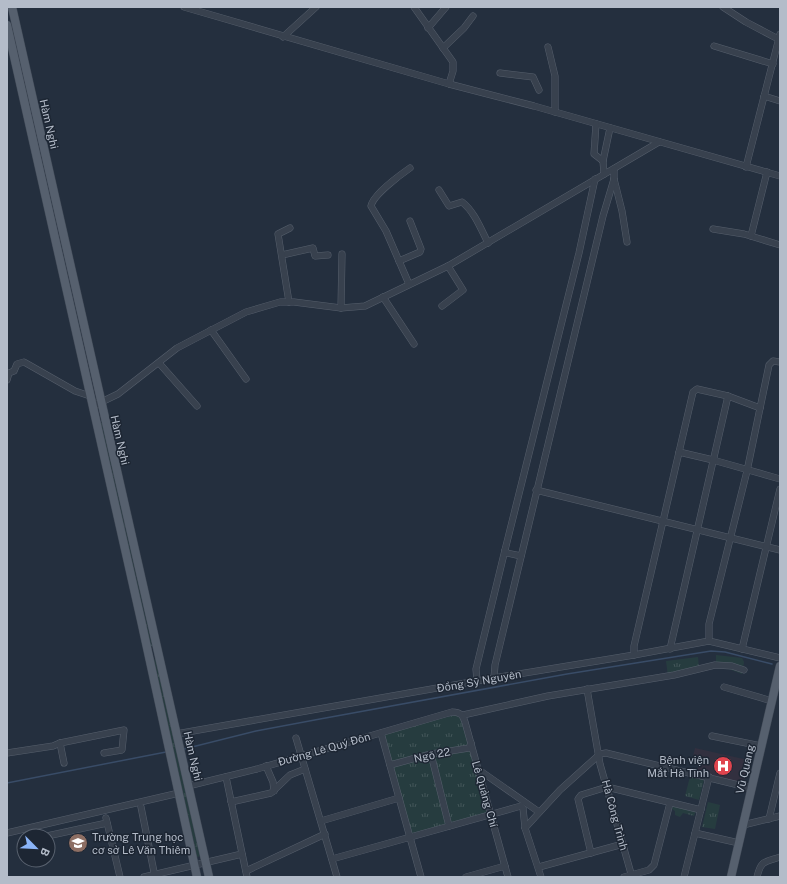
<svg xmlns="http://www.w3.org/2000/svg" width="787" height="884" viewBox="0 0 787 884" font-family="'Public Sans',sans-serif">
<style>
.medical{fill:#32303f}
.grass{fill:url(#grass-tufts)}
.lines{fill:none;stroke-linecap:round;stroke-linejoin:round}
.stream{stroke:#394c67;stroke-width:1.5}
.minor-casing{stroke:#565f6c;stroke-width:7}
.major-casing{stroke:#414a57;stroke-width:9}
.minor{stroke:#38414e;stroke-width:6}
.major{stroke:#56606e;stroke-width:8}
.labels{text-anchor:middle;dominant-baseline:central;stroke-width:3;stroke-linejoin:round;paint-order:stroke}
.street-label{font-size:11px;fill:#b4bcc9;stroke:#1d2633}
.poi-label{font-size:11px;fill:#b4bcc9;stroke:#1d2633;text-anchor:end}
</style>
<defs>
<pattern id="grass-tufts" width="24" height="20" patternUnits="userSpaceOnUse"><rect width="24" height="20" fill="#263c3f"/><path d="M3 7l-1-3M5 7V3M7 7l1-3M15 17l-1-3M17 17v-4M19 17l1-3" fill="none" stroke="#435659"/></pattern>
</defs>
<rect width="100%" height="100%" fill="#242f3e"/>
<!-- medical -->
<polygon class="medical" points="695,748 748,760 744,783 697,772 700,758 693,756"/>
<!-- grass -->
<g class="grass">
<polygon points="99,423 102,423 152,646 149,647"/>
<polygon points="716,655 742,658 744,662 742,674 716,664"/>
<polygon points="698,657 699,669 668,676 666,661"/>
<polygon points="156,659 200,856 197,857 153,660"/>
<polygon points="459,714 490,813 410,835 383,734"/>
<polygon points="691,773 705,776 699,800 685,796"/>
<polygon points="675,801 697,807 694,816 683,813 680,817 675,815 675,811 672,809"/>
<polygon points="708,802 720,805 715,829 702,827"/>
</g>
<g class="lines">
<!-- stream -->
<g class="stream">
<polyline points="184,749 256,731 320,719 567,674 711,651 725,652 772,664"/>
<polyline points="7,783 166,752"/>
</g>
<defs>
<g id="minor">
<polyline points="184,7 449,84 534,106 780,176"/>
<polyline points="414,7 453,62 453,71 449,84"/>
<polyline points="723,7 746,22 780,40"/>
<polyline points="428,28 446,7"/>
<polyline points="283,37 316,7"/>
<polyline points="714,46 773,64"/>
<polyline points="548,47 555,76 555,112"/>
<polyline points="443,48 464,28 473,16"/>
<polyline points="500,73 533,77 539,90"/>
<polyline points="764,96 780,101"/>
<polyline points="596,124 594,154 603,161"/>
<polyline points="746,167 780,34"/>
<polyline points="604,174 603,161 610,128"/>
<polyline points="614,179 622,211 627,242"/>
<path d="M439,190L449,206L462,202C474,211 481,229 488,243"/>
<polyline points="713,229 744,234 780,245"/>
<polyline points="751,236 767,172"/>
<polyline points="282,255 313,248 315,256 328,255"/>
<polyline points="399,261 420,252 421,249 410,221"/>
<path d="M409,284L386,231L371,206C373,195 400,175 410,168"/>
<polyline points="383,297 414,344"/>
<polyline points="289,302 278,234 290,228"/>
<polyline points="442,306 463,290 448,266"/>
<polyline points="341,308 342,254"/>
<polyline points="211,330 246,379"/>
<polyline points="159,363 197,406"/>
<polyline points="7,380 9,373 14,371 17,364 24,362 75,391 90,396"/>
<polyline points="93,406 118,394 177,348 246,312 280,302 294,302 341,308 365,306 448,266 659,142"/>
<polyline points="679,452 713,460 780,479"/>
<polyline points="536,490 780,550"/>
<polyline points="521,556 507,553 505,550 579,253 595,179"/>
<polyline points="709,641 709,624 747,471 769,365 773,361 780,362"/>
<polyline points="670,649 728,396"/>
<polyline points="742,649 780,489"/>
<polyline points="634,655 634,646 693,392 697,389 728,396 760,408"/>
<polyline points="494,678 495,665 603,216 614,179 614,169"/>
<polyline points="477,681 476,669 505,550"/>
<polyline points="724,687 772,701"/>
<polyline points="587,689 600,764 632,877"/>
<polyline points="463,715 548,696 674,675 715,665 732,666 744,670"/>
<polyline points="381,733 421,877"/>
<polyline points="176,734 494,678 634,655 709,641 780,658"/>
<polyline points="712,736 761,746"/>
<polyline points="296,738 337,877"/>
<polyline points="7,753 53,746 60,743"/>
<polyline points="431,754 449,826"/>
<polyline points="600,754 606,753 751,788"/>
<polyline points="64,763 60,743 124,730 122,750 104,753"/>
<polyline points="390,765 431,754 469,748 471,743"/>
<polyline points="266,766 273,782 274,791"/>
<polyline points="479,770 539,812"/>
<polyline points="226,777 247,877"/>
<path d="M188,786L257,769L452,712C460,712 463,715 465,722L508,877"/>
<polyline points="231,802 271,793 290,775 305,769"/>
<polyline points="141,807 155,877"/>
<polyline points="106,818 120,877"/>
<polyline points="769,819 780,773"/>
<polyline points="321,821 399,798"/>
<polyline points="743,825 780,816"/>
<polyline points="525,828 560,790 600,754"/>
<polyline points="7,833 179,793"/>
<polyline points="695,833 739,843"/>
<polyline points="47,836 107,823"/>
<polyline points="591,853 578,799 581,795 607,787 701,810"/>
<polyline points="332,859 521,806 523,808 525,828 541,877"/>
<polyline points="539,867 623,844"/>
<polyline points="246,871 325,834"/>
<polyline points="144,877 242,854"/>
<polyline points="466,877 505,866"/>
<polyline points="624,877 649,870 654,865 670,803"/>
<polyline points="684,877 709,777"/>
<path d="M757,877C761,860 765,862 780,857"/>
</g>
<g id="major">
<polyline points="12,7 209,877"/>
<polyline points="7,25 141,620 197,877"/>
<polyline points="731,877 780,666"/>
</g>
</defs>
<!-- minor casing -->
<use href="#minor" class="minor-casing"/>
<!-- major casing -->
<use href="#major" class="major-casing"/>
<!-- minor -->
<use href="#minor" class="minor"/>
<!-- major -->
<use href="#major" class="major"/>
</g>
<!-- icons -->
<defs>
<symbol id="hospital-disc" viewBox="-11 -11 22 22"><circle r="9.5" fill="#e0444e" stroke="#1d2633"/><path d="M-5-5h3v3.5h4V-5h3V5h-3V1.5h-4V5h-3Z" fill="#fff"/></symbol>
<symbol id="school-disc" viewBox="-11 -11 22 22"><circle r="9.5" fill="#8d6e63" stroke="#1d2633"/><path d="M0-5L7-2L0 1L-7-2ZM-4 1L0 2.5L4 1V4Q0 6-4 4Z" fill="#fff"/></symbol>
</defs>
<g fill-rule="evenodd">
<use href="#hospital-disc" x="712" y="755" width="22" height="22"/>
<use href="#school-disc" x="67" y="832" width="22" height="22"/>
</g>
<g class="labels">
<!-- street labels -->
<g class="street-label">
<text transform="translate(49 124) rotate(77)">Hàm Nghi</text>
<text transform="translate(120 440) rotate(77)">Hàm Nghi</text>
<text transform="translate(479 681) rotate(-10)">Đồng Sỹ Nguyên</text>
<text transform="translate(324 749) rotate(-16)">Đường Lê Quý Đôn</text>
<text transform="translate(432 755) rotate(-12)">Ngõ 22</text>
<text transform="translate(193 756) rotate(77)">Hàm Nghi</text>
<text transform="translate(745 769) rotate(-77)">Vũ Quang</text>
<text transform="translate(485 794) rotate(74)">Lê Quảng Chí</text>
<text transform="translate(615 815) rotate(75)">Hà Công Trình</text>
</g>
<!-- poi labels -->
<g class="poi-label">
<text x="709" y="760">Bệnh viện<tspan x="709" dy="13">Mắt Hà Tĩnh</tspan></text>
<text x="92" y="837" text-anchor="start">Trường Trung học<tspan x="92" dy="13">cơ sở Lê Văn Thiêm</tspan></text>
</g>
</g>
<!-- border -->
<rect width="787" height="884" fill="none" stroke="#b4bcc9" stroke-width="16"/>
<!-- north arrow -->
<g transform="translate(36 848) rotate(114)"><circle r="19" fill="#1d2633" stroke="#59626f"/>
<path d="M0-3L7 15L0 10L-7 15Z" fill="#8ab4f8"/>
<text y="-6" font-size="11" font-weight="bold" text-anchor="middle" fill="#b4bcc9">B</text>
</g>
</svg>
